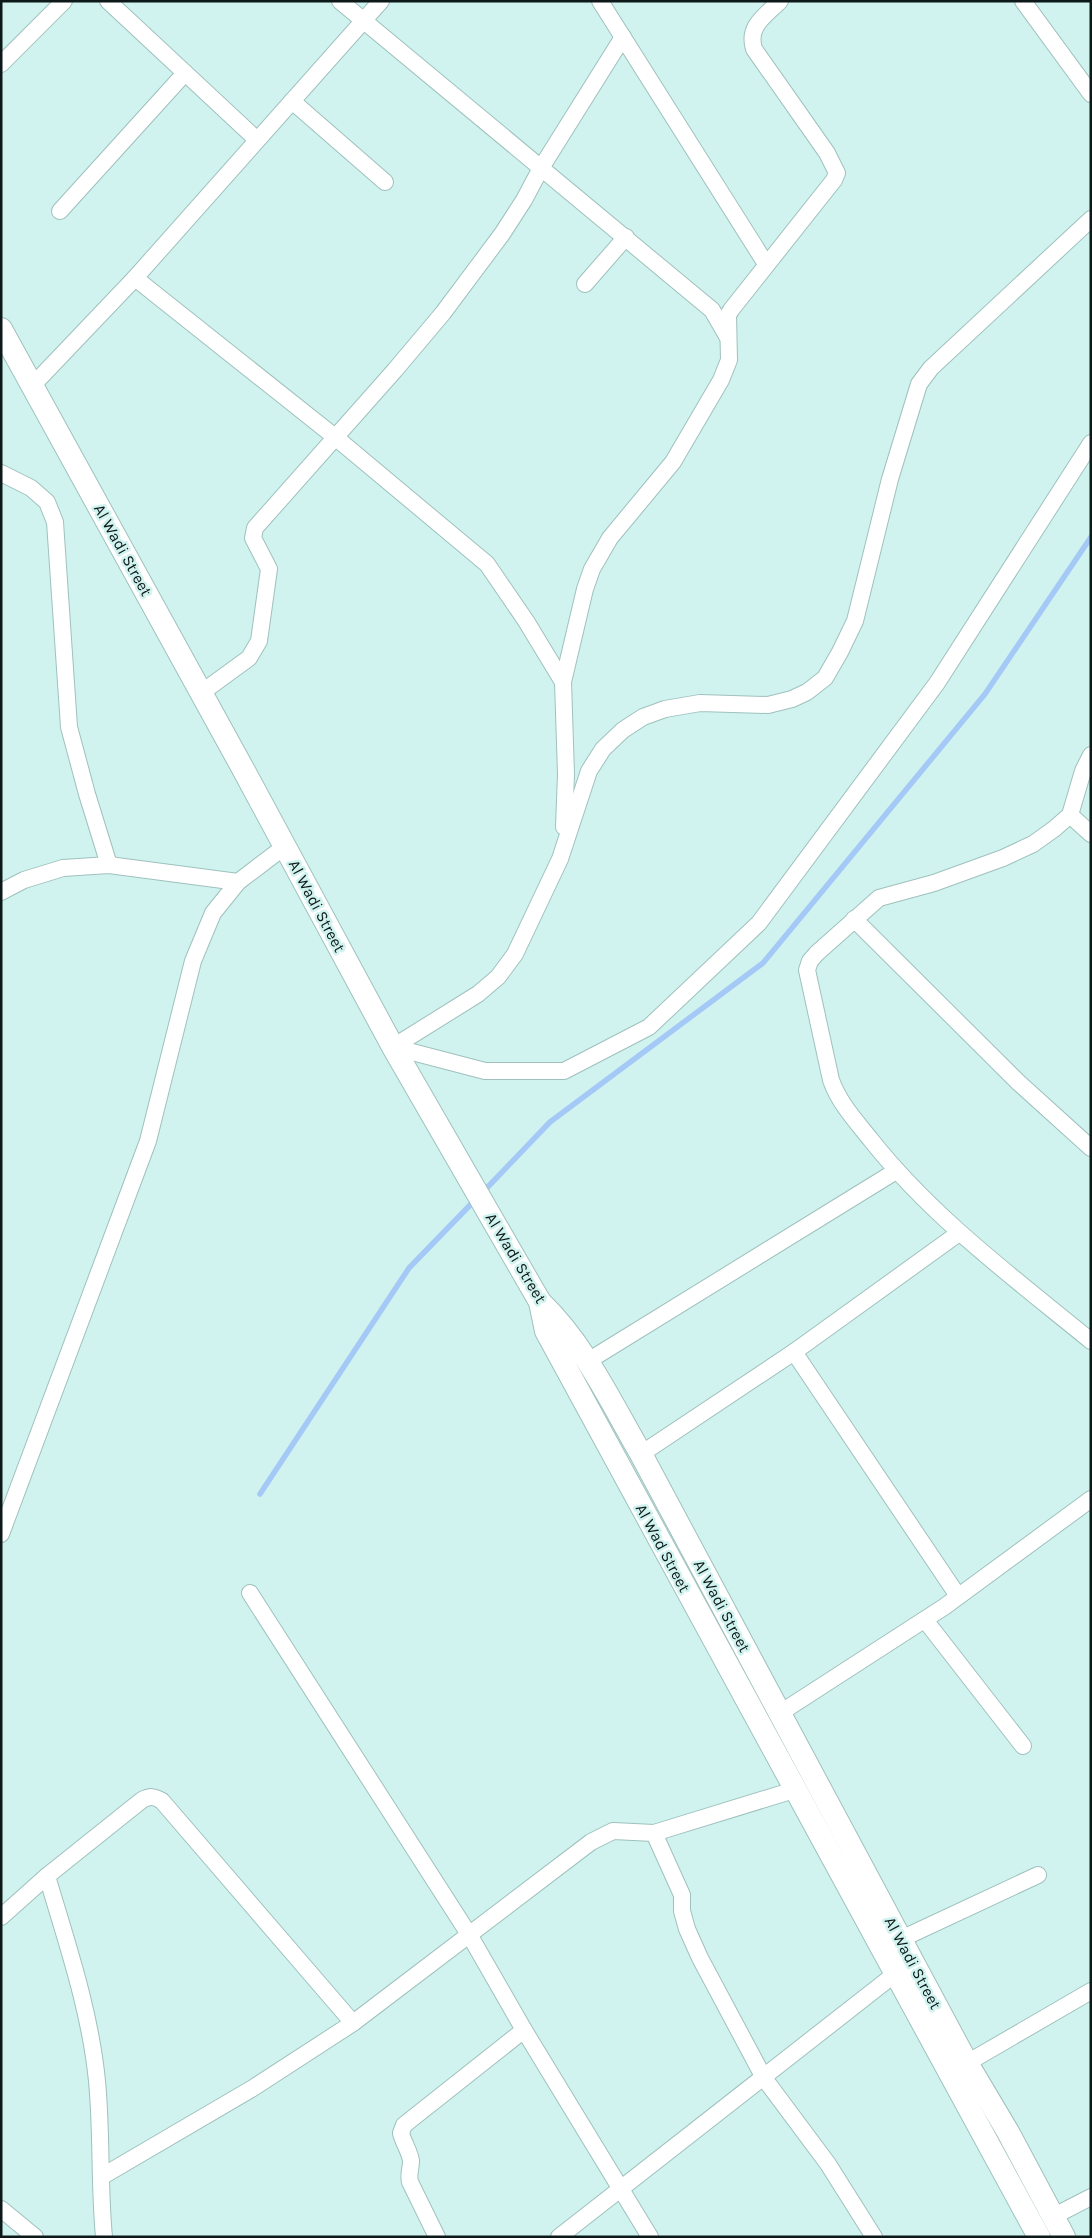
<svg xmlns="http://www.w3.org/2000/svg" width="1092" height="2238" viewBox="0 0 1092 2238" font-family="Karla,sans-serif">
<style>
.lines{fill:none;stroke-linecap:round;stroke-linejoin:round}
.stream{stroke:#a4c9f6;stroke-width:5.5}
.minor-casing{stroke:#9fc1bd;stroke-width:18}
.secondary-casing{stroke:#9fc1bd;stroke-width:24}
.minor{stroke:#fff;stroke-width:16}
.secondary{stroke:#fff;stroke-width:22}
.labels{text-anchor:middle;dominant-baseline:central;stroke-width:5;stroke-linejoin:round;paint-order:stroke}
.street-label{font-size:16px;fill:#0d1918;stroke:#d0f3f0}
</style>
<rect width="100%" height="100%" fill="#d0f3f0"/>
<g class="lines">
<!-- stream -->
<g class="stream">
<polyline points="483,1192 550,1122 763,963 985,694 1091,537"/>
<polyline points="260,1494 409,1268 475,1200"/>
</g>
<defs>
<g id="minor">
<polyline points="108,1 256,139"/>
<polyline points="340,1 712,310 727,336"/>
<polyline points="600,1 766,264"/>
<polyline points="1023,1 1091,94"/>
<polyline points="1,64 64,1"/>
<polyline points="292,101 385,182"/>
<polyline points="60,211 185,73"/>
<polyline points="135,278 335,437 487,564 526,621 563,682"/>
<polyline points="585,284 626,237"/>
<polyline points="33,385 135,278 381,1"/>
<polyline points="1,473 31,488 47,502 55,522 69,727 87,794 109,865"/>
<polyline points="201,693 249,658 259,641 269,569 253,538 255,528 395,370 443,313 502,234 524,200 541,168 623,37"/>
<path d="M1091,755L1083,771L1070,815L1054,829L1033,844L1003,858L934,883L879,898L817,953L810,961L807,970L831,1080C839,1103 856,1121 871,1140C933,1218 1014,1278 1091,1341"/>
<polyline points="1070,815 1091,834"/>
<path d="M564,827L566,774L563,682L585,589L592,569L610,538L673,462L721,380L729,360L728,315L731,310L834,180L837,173L827,153L754,49C747,26 765,16 780,1"/>
<polyline points="1,892 24,880 63,868 109,865 238,882"/>
<polyline points="854,919 1019,1083 1091,1148"/>
<polyline points="393,1047 478,994 498,977 515,954 560,859 589,771 603,749 623,730 643,717 665,709 700,703 768,705 792,699 807,692 825,678 840,652 855,621 890,479 919,384 931,368 1091,219"/>
<polyline points="393,1047 485,1071 564,1071 649,1027 759,923 937,683 1091,443"/>
<polyline points="794,1352 958,1596"/>
<polyline points="588,1361 896,1171"/>
<polyline points="641,1454 794,1352 959,1233"/>
<polyline points="1,1534 148,1141 193,961 213,913 238,882 284,847"/>
<polyline points="250,1593 470,1936 524,2030 650,2237"/>
<polyline points="925,1620 1023,1746"/>
<polyline points="780,1713 944,1607 1091,1499"/>
<polyline points="654,1833 682,1895 682,1911 687,1929 700,1958 764,2078 828,2164 874,2237"/>
<path d="M47,1876C67,1944 90,2010 97,2081C102,2133 99,2185 104,2237"/>
<path d="M1,1917L47,1876L142,1800C150,1796 154,1796 162,1801L353,2023"/>
<polyline points="901,1939 1038,1875"/>
<polyline points="967,2063 1091,1991"/>
<polyline points="101,2177 253,2088 353,2023 591,1842 613,1831 654,1833 794,1790"/>
<polyline points="1,2209 35,2237"/>
<polyline points="1054,2216 1091,2197"/>
<path d="M437,2237L410,2182C408,2174 411,2169 411,2161C410,2152 403,2142 401,2133L404,2125L524,2030"/>
<polyline points="559,2237 895,1974"/>
</g>
<g id="secondary">
<path d="M1,329L242,767L393,1047L540,1302C584,1344 611,1402 641,1454L967,2063L1008,2132L1064,2237"/>
<polyline points="540,1302 546,1331 1039,2237"/>
</g>
</defs>
<!-- minor casing -->
<use href="#minor" class="minor-casing"/>
<!-- secondary casing -->
<use href="#secondary" class="secondary-casing"/>
<!-- minor -->
<use href="#minor" class="minor"/>
<!-- secondary -->
<use href="#secondary" class="secondary"/>
</g>
<g class="labels">
<!-- street labels -->
<g class="street-label">
<text transform="translate(123 550) rotate(61)">Al Wadi Street</text>
<text transform="translate(317 906) rotate(62)">Al Wadi Street</text>
<text transform="translate(516 1258) rotate(59)">Al Wadi Street</text>
<text transform="translate(663 1548) rotate(62)">Al Wad Street</text>
<text transform="translate(722 1606) rotate(62)">Al Wadi Street</text>
<text transform="translate(913 1963) rotate(62)">Al Wadi Street</text>
</g>
</g>
<!-- border -->
<rect width="1092" height="2238" fill="none" stroke="#0d1918" stroke-width="5"/>
</svg>
